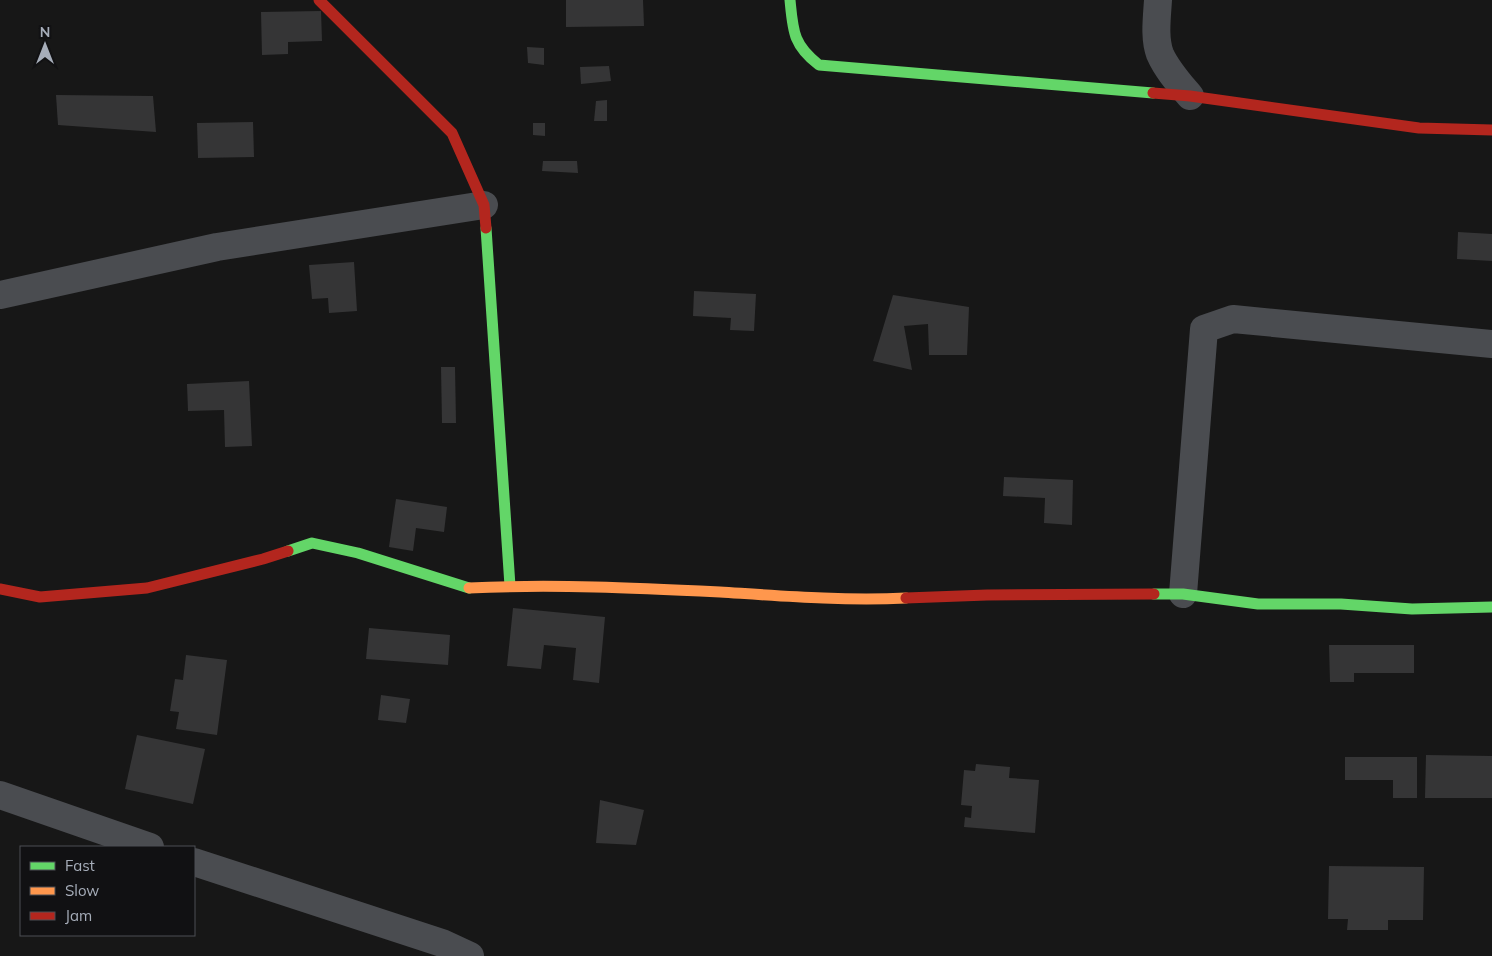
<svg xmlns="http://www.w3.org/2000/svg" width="1492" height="956" viewBox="0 0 1492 956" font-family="Mulish,sans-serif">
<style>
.building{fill:#353536}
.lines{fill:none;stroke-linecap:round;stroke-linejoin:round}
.street{stroke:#4a4c50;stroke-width:28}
.fast{stroke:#63d668;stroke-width:11}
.slow{stroke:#ff974d;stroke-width:11}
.jam{stroke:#b3261e;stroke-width:11}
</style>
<rect width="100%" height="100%" fill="#171717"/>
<!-- building -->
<g class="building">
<polygon points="566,0 643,0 644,26 566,27"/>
<polygon points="321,11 322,41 288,42 288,54 262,55 261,12"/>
<polygon points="527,47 544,48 544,65 528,63"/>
<polygon points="609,66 611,81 581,84 580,67"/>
<polygon points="56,95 153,96 156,132 58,125"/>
<polygon points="607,100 607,121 594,121 596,101"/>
<polygon points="253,122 254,157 198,158 197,123"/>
<polygon points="533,123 545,123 545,136 533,135"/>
<polygon points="543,161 577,161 578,173 542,171"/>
<polygon points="1458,232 1492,234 1492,261 1457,259"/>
<polygon points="354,262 357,311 329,313 328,298 312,299 309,265"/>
<polygon points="694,291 756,294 754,331 730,330 731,318 693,316"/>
<polygon points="893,295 969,307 967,355 929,355 928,324 904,326 912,370 873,361"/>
<polygon points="441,367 455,367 456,423 442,423"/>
<polygon points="249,381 252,446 225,447 224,410 188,411 187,384"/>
<polygon points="1004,477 1073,480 1072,525 1044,523 1045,498 1003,496"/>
<polygon points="396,499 447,507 444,532 416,528 413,551 389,547"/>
<polygon points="513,608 605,617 599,683 573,680 576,648 544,645 541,669 507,666"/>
<polygon points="369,628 450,635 448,665 366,659"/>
<polygon points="1329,645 1414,645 1414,673 1354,673 1354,682 1330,682"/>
<polygon points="186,655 227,660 217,735 176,729 179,712 170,711 175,679 183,680"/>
<polygon points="381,695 410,699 406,723 378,720"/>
<polygon points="137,735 205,749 193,804 125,789"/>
<polygon points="1426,755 1492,756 1492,798 1425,798"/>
<polygon points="1345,757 1417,757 1417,798 1393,798 1393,780 1345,780"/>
<polygon points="976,764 1010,767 1009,778 1039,780 1035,833 964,827 965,817 971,818 972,806 961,805 964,770 975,771"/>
<polygon points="600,800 644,810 636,845 596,843"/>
<polygon points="1329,866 1424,867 1423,920 1388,920 1388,930 1347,930 1348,919 1328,919"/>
</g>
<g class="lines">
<!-- street -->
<g class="street">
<path d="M1158,0C1157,17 1154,38 1160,54C1167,70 1179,83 1190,96"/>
<polyline points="0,295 217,247 484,205"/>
<polyline points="1183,594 1204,329 1233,319 1492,344"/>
<polyline points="0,795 150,847"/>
<polyline points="194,862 442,943 470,956"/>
</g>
<!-- fast -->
<g class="fast">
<path d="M790,0C793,31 793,45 819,65L1153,93"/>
<polyline points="486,228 510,586"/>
<polyline points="288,551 312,543 358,553 469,588"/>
<polyline points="1154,594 1183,594 1258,604 1341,604 1412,609 1492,607"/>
</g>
<!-- slow -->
<path class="slow" d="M469,588C553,584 637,588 720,592C782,596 844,601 906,598"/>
<!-- jam -->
<g class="jam">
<polyline points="319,0 452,133 484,205 486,228"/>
<polyline points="1153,93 1190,96 1419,128 1492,130"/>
<polyline points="0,589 40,597 147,588 263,559 288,551"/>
<polyline points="906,598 987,595 1154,594"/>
</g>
</g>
<!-- legend -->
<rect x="20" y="846" width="175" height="90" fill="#111113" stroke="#4d4f55"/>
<rect x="30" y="862" width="25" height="8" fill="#63d668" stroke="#4d4f55"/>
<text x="65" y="871" font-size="15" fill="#a6adb9">Fast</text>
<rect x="30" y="887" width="25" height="8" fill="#ff974d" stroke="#4d4f55"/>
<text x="65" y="896" font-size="15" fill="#a6adb9">Slow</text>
<rect x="30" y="912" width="25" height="8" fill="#b3261e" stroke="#4d4f55"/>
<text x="65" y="921" font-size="15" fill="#a6adb9">Jam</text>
<!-- north arrow -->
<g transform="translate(45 45)" stroke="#111113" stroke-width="4" paint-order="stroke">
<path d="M0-4L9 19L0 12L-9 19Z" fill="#a6adb9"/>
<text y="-8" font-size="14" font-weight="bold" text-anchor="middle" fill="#a6adb9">N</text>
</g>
</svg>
